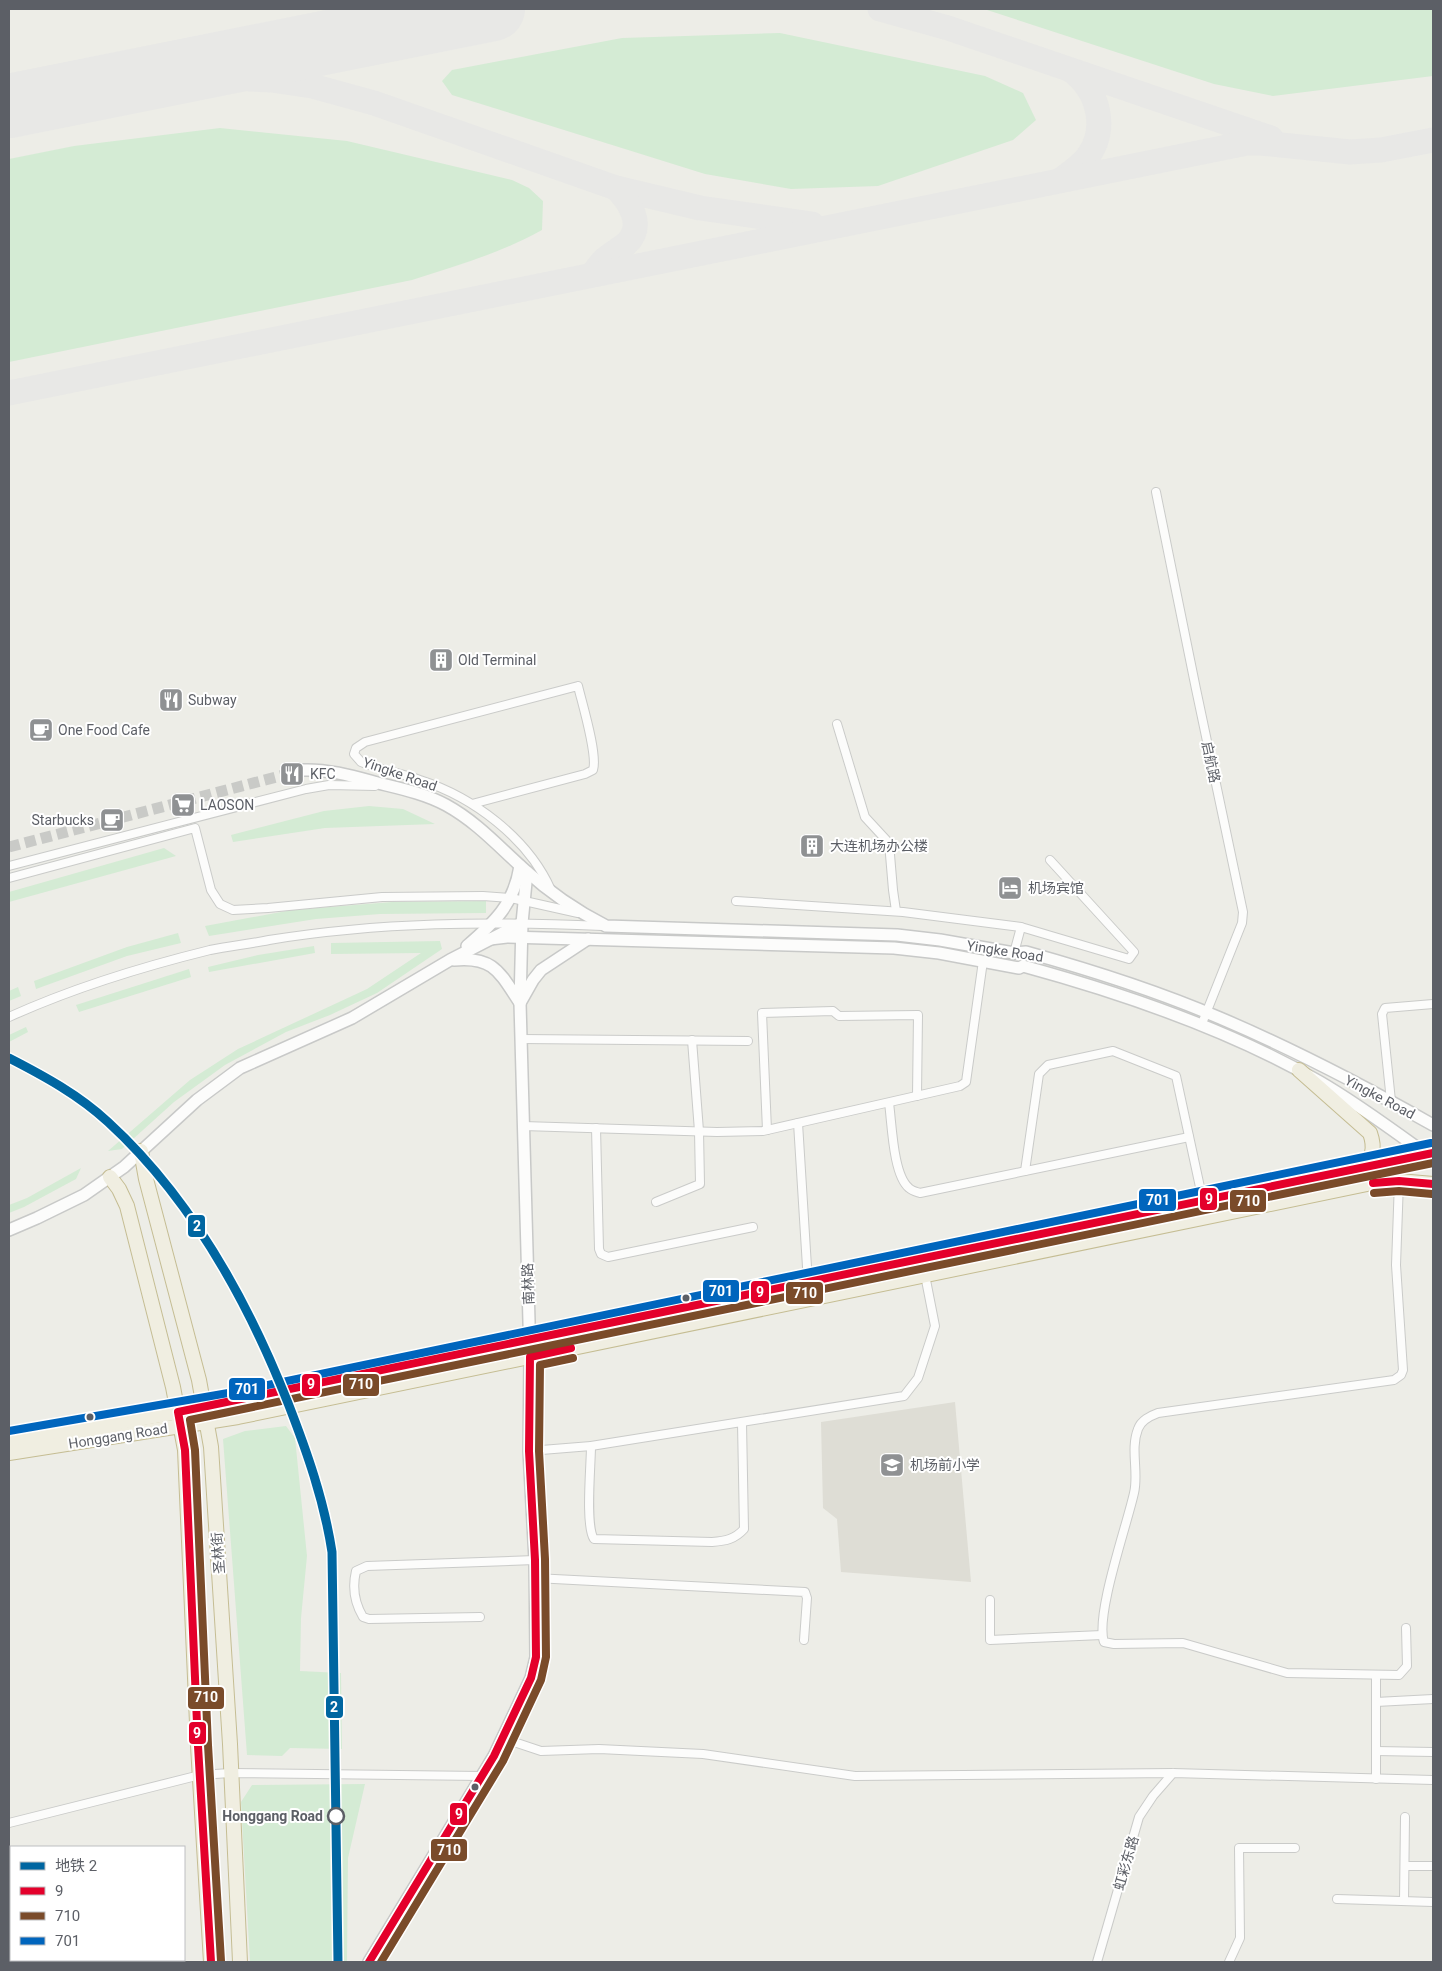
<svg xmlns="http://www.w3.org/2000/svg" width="1442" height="1971" viewBox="0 0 1442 1971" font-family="Roboto,'Noto Sans SC',sans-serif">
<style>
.education{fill:#deddd5}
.green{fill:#d4ebd4}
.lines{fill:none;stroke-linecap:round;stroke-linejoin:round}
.taxiway{stroke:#e8e8e6;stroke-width:25}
.runway{stroke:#e8e8e6;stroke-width:64}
.secondary-tunnel{stroke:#c9cac7;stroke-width:11;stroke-dasharray:11 5.5;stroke-linecap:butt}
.street-casing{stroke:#cacbc9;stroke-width:10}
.secondary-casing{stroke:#c8c9c8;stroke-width:14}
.highway-casing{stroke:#c5bd93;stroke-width:16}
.street{stroke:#fcfcfb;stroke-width:8}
.secondary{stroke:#fcfcfb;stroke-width:11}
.highway{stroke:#f0eee1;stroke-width:14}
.bus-1-casing{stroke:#fff;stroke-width:11}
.bus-2-casing{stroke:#fff;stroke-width:11}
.bus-3-casing{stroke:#fff;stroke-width:11}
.bus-1{stroke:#e4002b;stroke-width:8}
.bus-2{stroke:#7a4b2a;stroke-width:8}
.bus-3{stroke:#0065bd;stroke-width:8}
.metro-1-casing{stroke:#fff;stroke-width:12}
.metro-1{stroke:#0066a1;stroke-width:9}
.bus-dot{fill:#5c5f66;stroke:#fff;stroke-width:2}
.stop-dot{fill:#fff;stroke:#5c5f66;stroke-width:2.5}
.labels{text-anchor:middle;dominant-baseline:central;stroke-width:4;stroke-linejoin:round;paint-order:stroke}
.poi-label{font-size:14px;fill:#5c5f66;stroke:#fff;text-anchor:start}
.street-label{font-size:14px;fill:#5c5f66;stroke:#fff}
.stop-label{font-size:14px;font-weight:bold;fill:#5c5f66;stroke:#fff;text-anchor:end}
.line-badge{stroke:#fff;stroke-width:2}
.badge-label{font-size:14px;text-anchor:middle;font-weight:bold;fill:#fff}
</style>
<rect width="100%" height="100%" fill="#edede7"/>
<!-- education -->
<polygon class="education" points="955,1402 971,1582 841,1572 837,1519 823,1508 821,1422"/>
<!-- green -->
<g class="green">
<polygon points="984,9 1433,9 1433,76 1273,96 1214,84"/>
<polygon points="780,33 985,76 1023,93 1036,120 1013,140 878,186 791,189 705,174 452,95 442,81 452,70 622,38"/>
<path d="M220,128L347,141L512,180L529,188L543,201L542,230C501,253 456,266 412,280L9,362V159L74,146Z"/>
<polygon points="369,806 403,809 435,824 325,828 233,842 231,835 324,811"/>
<polygon points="164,848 176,856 9,902 9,892"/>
<polygon points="486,901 486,913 380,914 316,919 209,936 205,926 292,910 392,902"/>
<polygon points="178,933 181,943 127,956 36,989 34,981 127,947"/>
<polygon points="440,941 442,949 377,993 330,1015 286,1032 225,1065 174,1102 122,1149 108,1151 190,1080 238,1049 367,989 421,953 331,954 331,943"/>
<polygon points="314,946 315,953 209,972 208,967 258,955"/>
<polygon points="189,969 191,977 79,1012 76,1005"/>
<polygon points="18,987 21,996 9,1001 9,991"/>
<polygon points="26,1027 28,1032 9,1042 9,1035"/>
<polygon points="81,1168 76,1179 24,1207 9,1213 9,1205 27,1198"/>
<polygon points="286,1426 295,1438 307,1556 301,1618 300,1671 341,1673 342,1749 290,1748 282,1756 247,1755 223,1439 245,1431"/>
<polygon points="365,1784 348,1858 347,1962 250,1962 241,1802 252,1785"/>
</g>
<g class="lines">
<!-- taxiway -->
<g class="taxiway">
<polyline points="880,9 948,28 1271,138"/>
<polyline points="162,75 271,80 312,86 374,103 616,188 700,208 812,224"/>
<path d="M1062,179C1070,173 1079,167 1086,159C1109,130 1099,91 1071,70"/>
<path d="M592,275C596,270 600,264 604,260C611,254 620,249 627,243C645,226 630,202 616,188"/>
<polyline points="9,393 1247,143 1261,143 1350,152 1381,150 1433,140"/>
</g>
<!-- runway -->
<polyline class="runway" points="9,106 493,9"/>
<!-- secondary-tunnel -->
<polyline class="secondary-tunnel" points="9,847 303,770"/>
<defs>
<g id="street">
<polyline points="1156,492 1196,689 1243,912 1242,923 1201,1026"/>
<polyline points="837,724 865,817 889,843 893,890 896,911"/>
<path d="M472,804L585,774L593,770C598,755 582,703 578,686L365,742L356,748L354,754L361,762C380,770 400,773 420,780C473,797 528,838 551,890"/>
<polyline points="9,866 306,789 329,785 375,786"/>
<polyline points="9,878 195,828 211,890 220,904 233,910 268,908 382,897 483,896 511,898 578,913"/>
<polyline points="736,901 903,912 1021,927 1129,959 1134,952 1050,860"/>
<polyline points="1014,953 1021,927"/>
<path d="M9,1017C73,988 141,967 210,950C229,946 250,944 269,940C379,922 491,921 602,926"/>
<polyline points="521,1039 748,1041"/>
<polyline points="1391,1101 1382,1014 1385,1008 1433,1004"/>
<path d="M889,1103C892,1124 893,1175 909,1188C912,1191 917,1192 920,1193L1189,1137"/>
<polyline points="798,1123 808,1283"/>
<polyline points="523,1126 717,1132 763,1131 960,1086 966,1082 983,961"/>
<polyline points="596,1128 599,1249 601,1254 608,1257 753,1227"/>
<polyline points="767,1130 762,1013 833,1011 839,1016 918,1015 917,1096"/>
<polyline points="1025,1171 1039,1074 1048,1065 1113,1051 1176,1076 1203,1201"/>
<path d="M1399,1181L1396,1265L1403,1370L1401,1375L1394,1380L1158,1413C1150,1416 1141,1420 1138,1429C1130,1449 1139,1473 1134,1493C1127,1525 1095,1615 1104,1642L1114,1644L1183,1643L1287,1673L1399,1675L1407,1666L1406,1628"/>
<polyline points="656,1202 700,1184 699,1131 692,1040"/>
<path d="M591,1446C591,1465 585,1526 594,1539L712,1542C726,1541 735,1539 744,1529L742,1423"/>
<polyline points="529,1451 591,1446 904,1396 918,1378 935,1326 925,1275"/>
<polyline points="535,1578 805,1592 807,1598 804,1640"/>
<polyline points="990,1600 990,1640 1102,1635"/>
<path d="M480,1617L369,1619L363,1617C354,1602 352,1588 356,1571L367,1566L535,1560"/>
<polyline points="1376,1702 1433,1699"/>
<polyline points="502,1738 541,1751 599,1749 703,1754 855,1776 1173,1773 1433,1780"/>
<polyline points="1376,1751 1433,1752"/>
<polyline points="1376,1779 1376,1675"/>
<polyline points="9,1823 200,1775 230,1773 482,1776"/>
<polyline points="1405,1866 1433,1866"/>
<polyline points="1337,1899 1433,1902"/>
<polyline points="1404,1901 1405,1817"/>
<polyline points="1097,1962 1139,1817 1153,1796 1173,1773"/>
<polyline points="1229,1962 1240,1938 1239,1848 1295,1848"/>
</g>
<g id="secondary">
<path d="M303,770C327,769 352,776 374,782C398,788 424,793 446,805C477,822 499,847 525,870C549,892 577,911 606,926L897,935L940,940L1014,953L1026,952C1091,970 1157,991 1220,1018C1293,1049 1364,1086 1433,1125"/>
<path d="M490,939L507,937L894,948L939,953L1019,968L1023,966C1122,993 1232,1031 1320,1082C1358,1104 1394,1131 1430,1157"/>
<path d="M467,946C495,922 514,904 520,866"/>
<path d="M454,960C494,956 500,973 520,1003L533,980L541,970L588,939"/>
<polyline points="9,1230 37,1218 84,1195 124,1167 197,1100 240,1068 352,1018 450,960 522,923 527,872"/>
<polyline points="369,1962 494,1756 531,1678 536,1657 535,1560 529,1451 530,1357 520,1003 522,923"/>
</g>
<g id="highway">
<path d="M1299,1070L1370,1133C1375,1147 1374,1161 1359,1168"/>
<polyline points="141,1151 146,1179 199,1380 211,1447 230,1744 240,1962"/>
<polyline points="110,1177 119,1189 127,1206 173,1387 185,1450 198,1746 211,1962"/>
<polyline points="9,1441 236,1402 1433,1153"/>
<polyline points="9,1453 238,1417 1372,1183 1399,1181 1433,1184"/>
</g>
</defs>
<!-- street casing -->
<use href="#street" class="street-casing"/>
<!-- secondary casing -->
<use href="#secondary" class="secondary-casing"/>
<!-- highway casing -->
<use href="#highway" class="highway-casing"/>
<!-- street -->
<use href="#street" class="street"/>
<!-- secondary -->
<use href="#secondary" class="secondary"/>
<!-- highway -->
<use href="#highway" class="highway"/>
<defs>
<g id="bus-1">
<polyline points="1373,1183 1399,1181 1433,1184"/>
<polyline points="211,1962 198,1746 185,1450 178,1412 1433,1153"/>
<polyline points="369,1962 494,1756 531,1678 536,1657 535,1560 529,1451 530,1357 571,1348"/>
</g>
<g id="bus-2">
<polyline points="1374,1193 1399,1191 1432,1194"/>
<polyline points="221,1961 208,1745 195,1450 190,1420 1433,1163"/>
<polyline points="381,1962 503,1761 541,1680 546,1657 545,1559 539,1451 540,1365 573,1358"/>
</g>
<polyline id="bus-3" points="9,1431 234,1392 1431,1143"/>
</defs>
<!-- bus-1 casing -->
<use href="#bus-1" class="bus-1-casing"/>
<!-- bus-2 casing -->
<use href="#bus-2" class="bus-2-casing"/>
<!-- bus-3 casing -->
<use href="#bus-3" class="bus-3-casing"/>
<!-- bus-1 -->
<use href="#bus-1" class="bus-1"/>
<!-- bus-2 -->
<use href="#bus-2" class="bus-2"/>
<!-- bus-3 -->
<use href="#bus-3" class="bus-3"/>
<defs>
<path id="metro-1" d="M9,1058C44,1076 79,1095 108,1122C191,1198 247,1299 288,1403C307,1452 324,1500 332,1552L338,1962"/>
</defs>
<!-- metro-1 casing -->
<use href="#metro-1" class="metro-1-casing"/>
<!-- metro-1 -->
<use href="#metro-1" class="metro-1"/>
</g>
<!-- icons -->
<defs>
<symbol id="building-square" viewBox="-11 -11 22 22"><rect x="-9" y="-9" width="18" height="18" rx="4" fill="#8f9193" stroke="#fff"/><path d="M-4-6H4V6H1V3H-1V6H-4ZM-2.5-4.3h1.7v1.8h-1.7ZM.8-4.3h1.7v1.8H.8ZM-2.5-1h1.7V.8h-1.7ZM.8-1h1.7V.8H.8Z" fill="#fff"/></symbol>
<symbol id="restaurant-square" viewBox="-11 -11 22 22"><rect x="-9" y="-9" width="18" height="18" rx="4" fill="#8f9193" stroke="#fff"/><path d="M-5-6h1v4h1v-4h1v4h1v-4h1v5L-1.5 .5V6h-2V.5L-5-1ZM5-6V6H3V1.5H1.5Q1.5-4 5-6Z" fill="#fff"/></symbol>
<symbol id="cafe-square" viewBox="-11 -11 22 22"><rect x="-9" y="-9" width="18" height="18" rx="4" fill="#8f9193" stroke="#fff"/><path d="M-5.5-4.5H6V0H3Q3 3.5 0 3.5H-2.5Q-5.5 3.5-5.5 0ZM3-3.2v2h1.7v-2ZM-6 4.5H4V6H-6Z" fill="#fff"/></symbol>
<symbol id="supermarket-square" viewBox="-11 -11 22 22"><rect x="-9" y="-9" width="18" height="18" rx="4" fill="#8f9193" stroke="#fff"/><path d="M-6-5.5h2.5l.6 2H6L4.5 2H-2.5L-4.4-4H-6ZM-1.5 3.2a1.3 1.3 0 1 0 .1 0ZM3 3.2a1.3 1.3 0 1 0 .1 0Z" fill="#fff"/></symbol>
<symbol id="hotel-square" viewBox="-11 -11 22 22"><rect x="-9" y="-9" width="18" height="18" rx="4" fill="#8f9193" stroke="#fff"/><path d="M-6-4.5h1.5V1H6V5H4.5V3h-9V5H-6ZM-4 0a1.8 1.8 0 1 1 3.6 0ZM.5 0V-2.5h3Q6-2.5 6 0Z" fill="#fff"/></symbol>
<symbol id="school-square" viewBox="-11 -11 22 22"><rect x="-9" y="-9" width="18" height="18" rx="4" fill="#8f9193" stroke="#fff"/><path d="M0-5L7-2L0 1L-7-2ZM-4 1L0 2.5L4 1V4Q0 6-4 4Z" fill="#fff"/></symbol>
</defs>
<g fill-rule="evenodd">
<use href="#building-square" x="427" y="646" width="28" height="28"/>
<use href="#restaurant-square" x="157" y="686" width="28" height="28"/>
<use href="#cafe-square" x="27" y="716" width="28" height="28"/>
<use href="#restaurant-square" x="278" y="760" width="28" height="28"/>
<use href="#supermarket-square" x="169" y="791" width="28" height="28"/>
<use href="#cafe-square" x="98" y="806" width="28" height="28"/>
<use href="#building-square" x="798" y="832" width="28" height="28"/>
<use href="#hotel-square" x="996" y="874" width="28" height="28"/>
<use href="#school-square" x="878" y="1451" width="28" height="28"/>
</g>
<!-- markers -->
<g class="bus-dot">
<circle cx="686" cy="1298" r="4.5"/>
<circle cx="90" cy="1417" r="4.5"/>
<circle cx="475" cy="1787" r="4.5"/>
</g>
<circle class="stop-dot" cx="336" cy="1816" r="8"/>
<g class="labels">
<!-- poi labels -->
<g class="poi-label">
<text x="458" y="660">Old Terminal</text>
<text x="188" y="700">Subway</text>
<text x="58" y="730">One Food Cafe</text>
<text x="310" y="774">KFC</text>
<text x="200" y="805">LAOSON</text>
<text x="94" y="820" text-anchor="end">Starbucks</text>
<text x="830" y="846">大连机场办公楼</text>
<text x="1028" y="888">机场宾馆</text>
<text x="910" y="1465">机场前小学</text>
</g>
<!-- street labels -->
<g class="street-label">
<text transform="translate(1211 762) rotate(78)">启航路</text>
<text transform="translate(400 774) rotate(19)">Yingke Road</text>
<text transform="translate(1005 951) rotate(9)">Yingke Road</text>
<text transform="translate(1380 1097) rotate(28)">Yingke Road</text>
<text transform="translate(528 1284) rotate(-92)">南林路</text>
<text transform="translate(118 1436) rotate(-9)">Honggang Road</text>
<text transform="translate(218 1553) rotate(-94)">圣林街</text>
<text transform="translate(1126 1863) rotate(-74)">虹彩东路</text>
</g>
<!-- stop labels -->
<g class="stop-label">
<text x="323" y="1816">Honggang Road</text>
</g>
</g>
<g class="line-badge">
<rect x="1199" y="1187" width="19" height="24" rx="5" fill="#e4002b"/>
<rect x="1138" y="1188" width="39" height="24" rx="5" fill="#0065bd"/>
<rect x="1229" y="1189" width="38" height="24" rx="5" fill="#7a4b2a"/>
<rect x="187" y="1214" width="19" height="24" rx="5" fill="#0066a1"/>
<rect x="702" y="1279" width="38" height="24" rx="5" fill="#0065bd"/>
<rect x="750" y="1280" width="20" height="24" rx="5" fill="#e4002b"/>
<rect x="785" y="1281" width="39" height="24" rx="5" fill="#7a4b2a"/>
<rect x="301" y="1373" width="20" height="24" rx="5" fill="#e4002b"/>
<rect x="342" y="1373" width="38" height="24" rx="5" fill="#7a4b2a"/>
<rect x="228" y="1377" width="38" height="24" rx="5" fill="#0065bd"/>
<rect x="187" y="1686" width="38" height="24" rx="5" fill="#7a4b2a"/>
<rect x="325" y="1695" width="19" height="24" rx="5" fill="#0066a1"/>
<rect x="188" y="1721" width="19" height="24" rx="5" fill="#e4002b"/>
<rect x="449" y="1802" width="19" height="24" rx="5" fill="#e4002b"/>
<rect x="430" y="1838" width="38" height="24" rx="5" fill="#7a4b2a"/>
</g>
<g class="badge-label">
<text x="1209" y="1204">9</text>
<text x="1158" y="1205">701</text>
<text x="1248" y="1206">710</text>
<text x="197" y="1231">2</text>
<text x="721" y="1296">701</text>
<text x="760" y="1297">9</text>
<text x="805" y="1298">710</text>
<text x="311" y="1389">9</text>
<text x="361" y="1389">710</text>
<text x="247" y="1394">701</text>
<text x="206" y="1702">710</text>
<text x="334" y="1712">2</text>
<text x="197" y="1738">9</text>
<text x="459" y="1819">9</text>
<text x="449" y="1855">710</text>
</g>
<!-- border -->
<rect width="1442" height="1971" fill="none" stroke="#5c5f66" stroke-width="20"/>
<!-- legend -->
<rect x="10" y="1846" width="175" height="115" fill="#ffffff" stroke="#bebfc2"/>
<rect x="20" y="1862" width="25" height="8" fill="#0066a1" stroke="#bebfc2"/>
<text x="55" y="1871" font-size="15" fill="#5c5f66">地铁 2</text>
<rect x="20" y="1887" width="25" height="8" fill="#e4002b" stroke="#bebfc2"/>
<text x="55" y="1896" font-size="15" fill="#5c5f66">9</text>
<rect x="20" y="1912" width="25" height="8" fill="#7a4b2a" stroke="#bebfc2"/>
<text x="55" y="1921" font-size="15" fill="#5c5f66">710</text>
<rect x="20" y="1937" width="25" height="8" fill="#0065bd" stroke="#bebfc2"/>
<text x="55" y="1946" font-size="15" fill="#5c5f66">701</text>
</svg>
